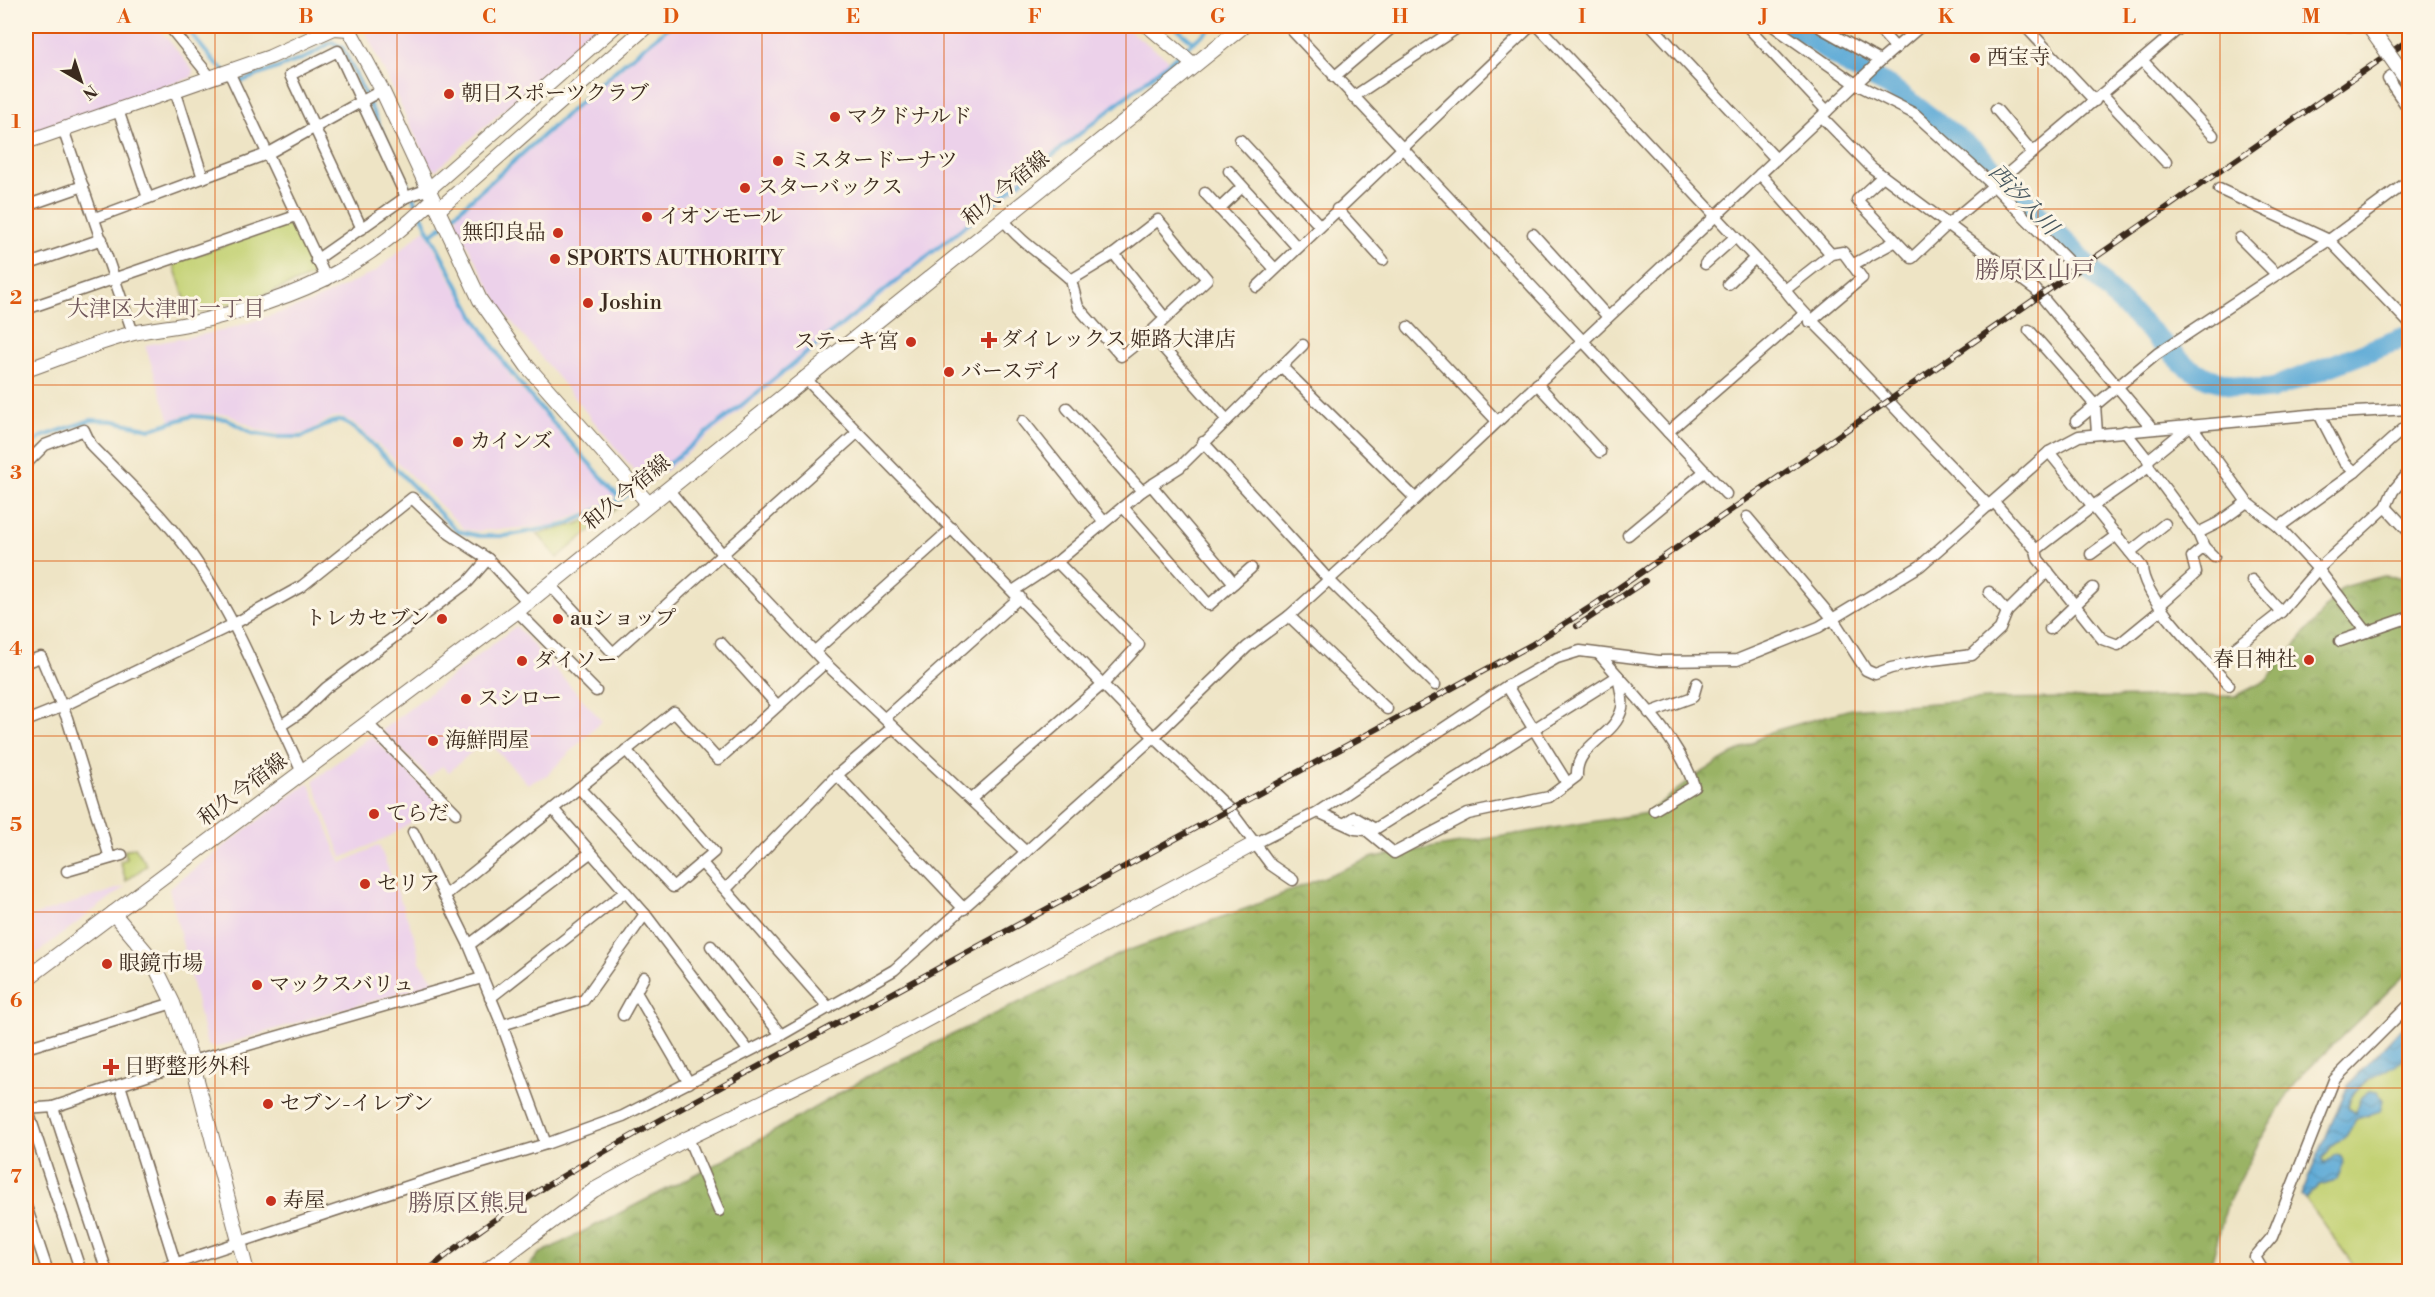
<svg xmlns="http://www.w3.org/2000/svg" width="2435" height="1297" viewBox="0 0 2435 1297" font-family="'Libre Bodoni','Noto Serif JP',serif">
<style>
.built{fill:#ecd1ea}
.forest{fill:url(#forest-crowns);stroke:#6a6e42;stroke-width:1.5}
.park{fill:#c3d173;stroke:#7f7e48;stroke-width:1.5}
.water{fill:url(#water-waves);stroke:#4c6a7a;stroke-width:1.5}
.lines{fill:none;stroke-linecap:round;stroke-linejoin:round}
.stream{stroke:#5eabd7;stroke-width:4}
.river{stroke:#5eabd7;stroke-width:21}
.minor-casing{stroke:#7a6b58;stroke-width:13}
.tertiary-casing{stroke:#7a6b58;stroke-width:16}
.secondary-casing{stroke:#7a6b58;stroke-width:17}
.minor{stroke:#fff;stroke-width:10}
.tertiary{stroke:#fff;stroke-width:14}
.secondary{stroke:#fff;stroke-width:15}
.rail-casing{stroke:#3b2a1e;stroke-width:6}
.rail{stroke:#fcf5e5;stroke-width:4;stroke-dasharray:11;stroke-linecap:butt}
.secondary-bridge-casing{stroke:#7a6b58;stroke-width:17;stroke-linecap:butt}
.secondary-bridge{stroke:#fff;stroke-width:15}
.grid{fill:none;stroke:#df570d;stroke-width:1.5;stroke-opacity:0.55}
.poi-dot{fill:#c8321e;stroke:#fcf5e5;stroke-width:2}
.labels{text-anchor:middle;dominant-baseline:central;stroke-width:6;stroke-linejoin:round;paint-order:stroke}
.poi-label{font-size:21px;fill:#3b2a1e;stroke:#fcf5e5;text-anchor:start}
.street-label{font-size:21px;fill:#3b2a1e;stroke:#fcf5e5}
.water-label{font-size:22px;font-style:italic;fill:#47575f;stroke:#fcf5e5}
.neighbourhood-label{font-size:22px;fill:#6f565a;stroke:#fcf5e5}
.quarter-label{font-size:24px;fill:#6f565a;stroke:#fcf5e5}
.neatline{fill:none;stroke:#df570d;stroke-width:2}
.grid-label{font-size:20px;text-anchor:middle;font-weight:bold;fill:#df570d}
</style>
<defs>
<pattern id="forest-crowns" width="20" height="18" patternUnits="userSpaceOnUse" patternTransform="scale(1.5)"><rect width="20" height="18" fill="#9ab365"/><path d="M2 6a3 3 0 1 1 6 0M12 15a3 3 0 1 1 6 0" fill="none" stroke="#7f9253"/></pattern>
<pattern id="water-waves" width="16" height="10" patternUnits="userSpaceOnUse" patternTransform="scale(1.5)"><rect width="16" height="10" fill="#5eabd7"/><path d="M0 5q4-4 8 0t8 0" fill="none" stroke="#4f8bae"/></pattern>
</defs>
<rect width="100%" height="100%" fill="#fcf5e5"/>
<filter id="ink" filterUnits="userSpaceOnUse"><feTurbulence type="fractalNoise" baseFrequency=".0167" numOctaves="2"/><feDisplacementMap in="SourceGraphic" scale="12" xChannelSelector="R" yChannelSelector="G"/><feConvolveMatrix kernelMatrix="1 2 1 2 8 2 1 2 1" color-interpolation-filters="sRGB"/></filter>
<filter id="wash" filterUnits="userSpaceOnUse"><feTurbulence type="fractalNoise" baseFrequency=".008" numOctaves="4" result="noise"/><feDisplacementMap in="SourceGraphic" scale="24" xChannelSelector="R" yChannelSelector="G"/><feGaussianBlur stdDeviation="1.35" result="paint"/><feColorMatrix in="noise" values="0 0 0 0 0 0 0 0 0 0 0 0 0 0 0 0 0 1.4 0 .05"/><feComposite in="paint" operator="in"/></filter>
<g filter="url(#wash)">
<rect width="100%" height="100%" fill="#eee4c5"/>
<!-- built -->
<g class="built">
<polygon points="26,26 157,26 193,70 192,77 26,135"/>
<polygon points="365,26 598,26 436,170 430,167 364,29"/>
<polygon points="669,26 1122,26 1167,58 1166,67 653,481 642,480 503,311 456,224 458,214"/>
<polygon points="425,229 451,280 513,380 580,457 616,493 613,501 552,526 476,531 464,529 396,461 353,422 342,417 333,417 307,432 290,436 259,430 227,414 188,414 170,421 145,345 222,331 310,303 376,271"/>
<polygon points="516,626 602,721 547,775 528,784 486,739 449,772 442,766 429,777 382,730"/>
<polygon points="371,736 440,804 388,837 342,858 313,781"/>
<polygon points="309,782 341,863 379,845 415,938 420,962 436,984 324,1014 214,1048 207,1045 169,888"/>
<polygon points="126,886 26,961 26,918"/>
</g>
<!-- forest -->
<polygon class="forest" points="2383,576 2409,578 2409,971 2297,1080 2259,1142 2227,1205 2209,1271 524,1272 539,1254 728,1158 881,1069 1124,952 1250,907 1374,857 1647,813 1694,777 1770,732 1851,709 1988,699 2236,696 2267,680 2343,587"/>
<!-- park -->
<g class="park">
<polygon points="286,224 296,228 313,268 312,276 262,296 190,314 173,263"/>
<polygon points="620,506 557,558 538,534 577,524"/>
<polygon points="135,847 147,865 126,881 120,861 127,859 124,851"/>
<path d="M2409,1046V1271H2358L2305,1199L2319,1185L2337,1180L2343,1162L2323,1164L2322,1159L2334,1143L2345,1138L2356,1119L2370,1115L2383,1100L2377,1092L2358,1103V1110L2353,1113L2348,1108C2352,1077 2395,1072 2409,1046Z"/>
</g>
<!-- water -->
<path class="water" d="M2409,1019C2410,1027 2412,1039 2409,1047C2399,1077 2352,1074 2348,1108L2356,1113L2360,1098L2369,1091L2377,1092L2383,1100L2380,1111L2356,1119L2345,1138L2334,1143L2322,1159L2323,1164L2335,1154L2340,1155L2344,1163L2337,1180L2319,1185L2305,1199L2301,1195L2348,1085Z"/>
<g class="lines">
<!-- stream -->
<g class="stream">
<polyline points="185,26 215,63 224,70"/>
<polyline points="1174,26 1193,42"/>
<polyline points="1183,50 1214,26"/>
<polyline points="237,80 240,82 307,57 332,42 343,48 431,235 474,316 504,363 534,401 621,499"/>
<polyline points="447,221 624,63 670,26"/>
<polyline points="431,235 442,226"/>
<polyline points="26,452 41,437 91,420 114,421 150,429 192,416 226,419 252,433 276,437 302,437 332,422 343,420 365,437 457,531 479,536 505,536 565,525 621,499 652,477 1178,55"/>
</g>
<!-- river -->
<polyline class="river" points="1792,26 1854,68 1889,86 1976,152 2074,251 2110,292 2186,366 2207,378 2232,385 2258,390 2271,389 2410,335"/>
</g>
</g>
<g filter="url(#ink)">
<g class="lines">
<defs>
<g id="minor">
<polyline points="169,26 211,78"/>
<polyline points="1288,26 1726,494"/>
<path d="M1538,26L1785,290C1802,313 1822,330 1841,350C1890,403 1939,455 1989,506"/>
<polyline points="1652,26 1776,159"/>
<polyline points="1747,26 1827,111"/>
<polyline points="1773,26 1856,84 1915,114 1994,186 2070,263"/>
<polyline points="1876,26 1896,48"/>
<polyline points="2025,26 2095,101"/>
<polyline points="2348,26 2351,26"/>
<polyline points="1821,28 1880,61"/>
<polyline points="2142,60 2213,135"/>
<polyline points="2410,64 2388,79 2410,111"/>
<polyline points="229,72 327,280"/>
<polyline points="1334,77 1394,26"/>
<polyline points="175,90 203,178"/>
<polyline points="2102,94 2166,162"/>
<polyline points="1353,97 1460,26"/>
<polyline points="1996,109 2033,153"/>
<polyline points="118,110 148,198"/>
<polyline points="1822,117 1871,167 2036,290 2152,428"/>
<polyline points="63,129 133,333"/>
<polyline points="1240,140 1320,226"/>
<polyline points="1229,171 1297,247"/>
<polyline points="1760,174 1831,254"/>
<polyline points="1883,176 1857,200 1912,258 1947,225 2182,26"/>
<polyline points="2219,189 2329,240 2410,324"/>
<polyline points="1205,193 1275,269"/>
<polyline points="26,206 83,186"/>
<polyline points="1219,209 1241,188"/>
<polyline points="1337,209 1383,260"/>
<polyline points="95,218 267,154 382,90"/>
<path d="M1003,219C1021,244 1049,259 1071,280"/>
<polygon points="1158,220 1207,279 1150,333 1121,356 1078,307 1071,280 1114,254"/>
<polyline points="362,229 290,75 338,51 406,197"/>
<polyline points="1533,234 1608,317"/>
<polyline points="2240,238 2275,273"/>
<polyline points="1114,254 1165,318"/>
<polyline points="316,260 406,197 429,189"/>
<polyline points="1705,264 1734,238"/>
<polyline points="26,265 102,239"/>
<polyline points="1852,265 1896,241"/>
<polyline points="1728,284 1754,259"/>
<polyline points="1257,287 1531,26"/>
<polyline points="1785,290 1831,254 1843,252 1862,278 1810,322"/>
<polyline points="26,309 296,216"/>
<polyline points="1408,327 1497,421"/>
<polyline points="2029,330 2095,405 2097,433"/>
<polyline points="1150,333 1227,420"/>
<polyline points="1281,366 1415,498"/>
<polyline points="804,377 1154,737 1230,810 1271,865 1293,880"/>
<polyline points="1537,384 1600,452"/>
<polyline points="1067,408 1142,491"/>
<polyline points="2319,414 2344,462 2355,472"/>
<polyline points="1023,421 1104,522"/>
<polyline points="2076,421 2157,354 2329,240 2410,180"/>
<polyline points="2125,431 2148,460"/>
<polyline points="1668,432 1803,315"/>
<polyline points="1203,442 1328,579 1435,685"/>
<path d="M2049,452L2142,567C2143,600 2206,659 2229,685"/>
<path d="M26,464L45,445L84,430L91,445C129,484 170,521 200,567C242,630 269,704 302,772"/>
<polyline points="2149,467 2198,533 2204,547 2214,557"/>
<polyline points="1151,485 1234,583"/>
<polyline points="667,488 723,555 825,663 1026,852"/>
<polyline points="1994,502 2036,550"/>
<polyline points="1123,507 1209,605 1251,568"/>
<polyline points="2386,507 2410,533"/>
<polyline points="1747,517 1833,619 1866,670 1875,674 1891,668 1925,661 1972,655 2000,629 2007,612 2048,571"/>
<polyline points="2279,527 2355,472 2410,423"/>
<polyline points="2198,533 2218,523 2247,502"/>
<polyline points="1628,535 1705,471"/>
<polyline points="2130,552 2165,524"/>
<polyline points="2091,554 2117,535"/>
<polyline points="2252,580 2281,612"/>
<polyline points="549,584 613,653 857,433"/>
<polyline points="1013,591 1057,562 1142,491 1180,467 1303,345"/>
<polyline points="1989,592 2007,612"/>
<polyline points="2160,605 2196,573 2192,557 2204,547"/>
<polyline points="2162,609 2118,645 2102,639 2038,559 2036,550 2093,506 2149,467 2148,460 2191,425 2247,502 2279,527 2318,569 2367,632"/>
<polyline points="517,611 596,691"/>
<polyline points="1289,616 1387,709"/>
<polyline points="2050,629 2093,588"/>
<polyline points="2340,641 2410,617"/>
<polyline points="721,643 777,705"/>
<polyline points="815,651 952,528"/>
<path d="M1599,654C1631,692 1679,738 1694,786L1654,810"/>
<polyline points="26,662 41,657 67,718 110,858"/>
<polyline points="2212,666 2281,612 2318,569 2386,507 2393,491 2410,471"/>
<polyline points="1507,686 1567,783"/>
<polyline points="1649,713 1693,697 1697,683"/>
<polyline points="885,718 1020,597"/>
<polyline points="26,721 61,707 232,625 302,586 412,498 450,534 488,559 528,602"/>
<polyline points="367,723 456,813"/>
<polyline points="280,726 301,712 326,688 468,582 488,559"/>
<polyline points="837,775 964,909"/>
<polyline points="579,788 673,887 714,852 626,750"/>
<polyline points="971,799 1104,683 1139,645 1057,562"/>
<polyline points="553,809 645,914 748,1050"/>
<path d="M1318,812L1355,829L1366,830L1394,853L1468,814L1549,797L1577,776C1575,744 1615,738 1622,708C1624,700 1619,685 1618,676L1375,829L1354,817L1344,824"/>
<polyline points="413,832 469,945 502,1025 546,1144"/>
<polyline points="1256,843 1318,812 1507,686 1557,658 1580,651 1659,661 1737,660 1819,627 1920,566 2049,452 2079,436 2319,414 2410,409"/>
<polyline points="701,862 829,1008"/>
<polyline points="67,871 122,855"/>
<polyline points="726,889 837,775 892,728"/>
<polyline points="444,896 674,712 718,760 825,663"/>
<polyline points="469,945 590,853"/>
<polyline points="711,946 781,1035"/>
<polyline points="636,992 689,1083"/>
<polyline points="490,998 625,892"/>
<polyline points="623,1015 644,977"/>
<polyline points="502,1025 584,1000 645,914"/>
<polyline points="26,1048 173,1003"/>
<polyline points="120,1085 178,1272"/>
<polyline points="26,1105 81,1272"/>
<polyline points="53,1107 107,1272"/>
<polyline points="26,1109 53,1107 192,1061 482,978"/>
<polyline points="688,1138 719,1211"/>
<polyline points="26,1206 48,1272"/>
<polyline points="150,1272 442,1175 546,1144 623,1116 781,1035 894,970 1154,737 1247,647 1289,616 1353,558 1880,61 1921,26"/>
<polyline points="2264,1272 2255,1257 2272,1237 2334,1080 2410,1004"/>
</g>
<g id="tertiary">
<polyline points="1148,26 1194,65"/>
<polyline points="26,142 270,57 334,28 349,29 382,90 480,300 527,366 648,503"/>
<polyline points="429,189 615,26"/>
<polyline points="438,210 647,26"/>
<path d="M26,370C61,358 97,342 134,333C155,328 176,327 197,322C295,299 360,271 433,200"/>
<polyline points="113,913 151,958 173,1003 192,1061 247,1272"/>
<polyline points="484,1272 594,1190 688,1138 872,1049 1256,843"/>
</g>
<polyline id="secondary" points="26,979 517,611 1243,26"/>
</defs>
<!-- minor casing -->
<use href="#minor" class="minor-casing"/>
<!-- tertiary casing -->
<use href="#tertiary" class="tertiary-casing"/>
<!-- secondary casing -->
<use href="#secondary" class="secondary-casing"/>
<!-- minor -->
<use href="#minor" class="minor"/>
<!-- tertiary -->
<use href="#tertiary" class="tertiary"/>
<!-- secondary -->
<use href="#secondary" class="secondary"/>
<defs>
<g id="rail">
<polyline points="1577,626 1645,581"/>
<path d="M426,1272C498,1211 580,1165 662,1119L1531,645L1597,603L2410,39"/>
</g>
</defs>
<!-- rail casing -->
<use href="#rail" class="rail-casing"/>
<!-- rail -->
<use href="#rail" class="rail"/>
<defs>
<polyline id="secondary-bridge" points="2369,26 2410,84"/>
</defs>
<!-- secondary-bridge casing -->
<use href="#secondary-bridge" class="secondary-bridge-casing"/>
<!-- secondary-bridge -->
<use href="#secondary-bridge" class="secondary-bridge"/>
</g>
</g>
<!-- grid -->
<path class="grid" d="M215,26V1272M397,26V1272M580,26V1272M762,26V1272M944,26V1272M1126,26V1272M1309,26V1272M1491,26V1272M1673,26V1272M1855,26V1272M2038,26V1272M2220,26V1272M26,209H2410M26,385H2410M26,561H2410M26,736H2410M26,912H2410M26,1088H2410"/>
<!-- markers -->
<g class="poi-dot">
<circle cx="1975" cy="58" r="6"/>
<circle cx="449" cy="94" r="6"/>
<circle cx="835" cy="117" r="6"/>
<circle cx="778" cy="161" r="6"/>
<circle cx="745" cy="188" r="6"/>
<circle cx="647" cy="217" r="6"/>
<circle cx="558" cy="233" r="6"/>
<circle cx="555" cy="259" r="6"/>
<circle cx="588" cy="303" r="6"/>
<path d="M986 331h6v6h6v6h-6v6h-6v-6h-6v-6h6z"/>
<circle cx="911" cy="342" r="6"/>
<circle cx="949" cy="372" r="6"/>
<circle cx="458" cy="442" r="6"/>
<circle cx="442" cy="619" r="6"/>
<circle cx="558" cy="619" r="6"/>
<circle cx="2309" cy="660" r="6"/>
<circle cx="522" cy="661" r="6"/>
<circle cx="466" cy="699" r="6"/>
<circle cx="433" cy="741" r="6"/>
<circle cx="374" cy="814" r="6"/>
<circle cx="365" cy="884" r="6"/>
<circle cx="107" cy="964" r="6"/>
<circle cx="257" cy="985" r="6"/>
<path d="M108 1058h6v6h6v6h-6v6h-6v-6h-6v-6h6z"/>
<circle cx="268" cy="1104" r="6"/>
<circle cx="271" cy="1201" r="6"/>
</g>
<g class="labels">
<!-- poi labels -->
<g class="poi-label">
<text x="1987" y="58">西宝寺</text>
<text x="461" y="94">朝日スポーツクラブ</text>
<text x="847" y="117">マクドナルド</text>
<text x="790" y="161">ミスタードーナツ</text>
<text x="757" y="188">スターバックス</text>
<text x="659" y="217">イオンモール</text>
<text x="546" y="233" text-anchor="end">無印良品</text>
<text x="567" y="259">SPORTS AUTHORITY</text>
<text x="600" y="303">Joshin</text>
<text x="1001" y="340">ダイレックス 姫路大津店</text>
<text x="899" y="342" text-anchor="end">ステーキ宮</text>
<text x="961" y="372">バースデイ</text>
<text x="470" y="442">カインズ</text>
<text x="430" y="619" text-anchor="end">トレカセブン</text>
<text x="570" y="619">auショップ</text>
<text x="2297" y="660" text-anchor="end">春日神社</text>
<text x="534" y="661">ダイソー</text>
<text x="478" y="699">スシロー</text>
<text x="445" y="741">海鮮問屋</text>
<text x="386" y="814">てらだ</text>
<text x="377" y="884">セリア</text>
<text x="119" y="964">眼鏡市場</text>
<text x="269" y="985">マックスバリュ</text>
<text x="124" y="1067">日野整形外科</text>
<text x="280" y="1104">セブン-イレブン</text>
<text x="283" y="1201">寿屋</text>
</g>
<!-- street labels -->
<g class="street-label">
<text transform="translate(1006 189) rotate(-39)">和久今宿線</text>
<text transform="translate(627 493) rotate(-39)">和久今宿線</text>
<text transform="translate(243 790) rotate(-37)">和久今宿線</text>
</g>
<!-- water labels -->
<g class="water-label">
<text transform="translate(2023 200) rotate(46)">西汐入川</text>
</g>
<!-- neighbourhood labels -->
<g class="neighbourhood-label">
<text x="166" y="309">大津区大津町一丁目</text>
</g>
<!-- quarter labels -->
<g class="quarter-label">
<text x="2035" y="271">勝原区山戸</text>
<text x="468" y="1204">勝原区熊見</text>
</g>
</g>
<!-- margin -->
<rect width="2435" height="1297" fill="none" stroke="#fcf5e5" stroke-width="66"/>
<!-- north arrow -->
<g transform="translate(81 81) rotate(141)" stroke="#fcf5e5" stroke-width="4.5" paint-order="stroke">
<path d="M0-4.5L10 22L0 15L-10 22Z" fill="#3b2a1e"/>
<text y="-9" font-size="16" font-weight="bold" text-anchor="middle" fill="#3b2a1e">N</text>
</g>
<rect x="33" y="33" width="2369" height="1231" class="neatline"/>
<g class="grid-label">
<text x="124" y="23">A</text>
<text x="306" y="23">B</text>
<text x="489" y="23">C</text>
<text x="671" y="23">D</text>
<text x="853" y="23">E</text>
<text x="1035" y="23">F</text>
<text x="1218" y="23">G</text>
<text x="1400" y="23">H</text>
<text x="1582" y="23">I</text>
<text x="1764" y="23">J</text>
<text x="1946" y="23">K</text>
<text x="2129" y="23">L</text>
<text x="2311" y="23">M</text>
<text x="16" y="128">1</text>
<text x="16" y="304">2</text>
<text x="16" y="479">3</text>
<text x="16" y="655">4</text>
<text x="16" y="831">5</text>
<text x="16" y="1007">6</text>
<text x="16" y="1183">7</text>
</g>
</svg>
